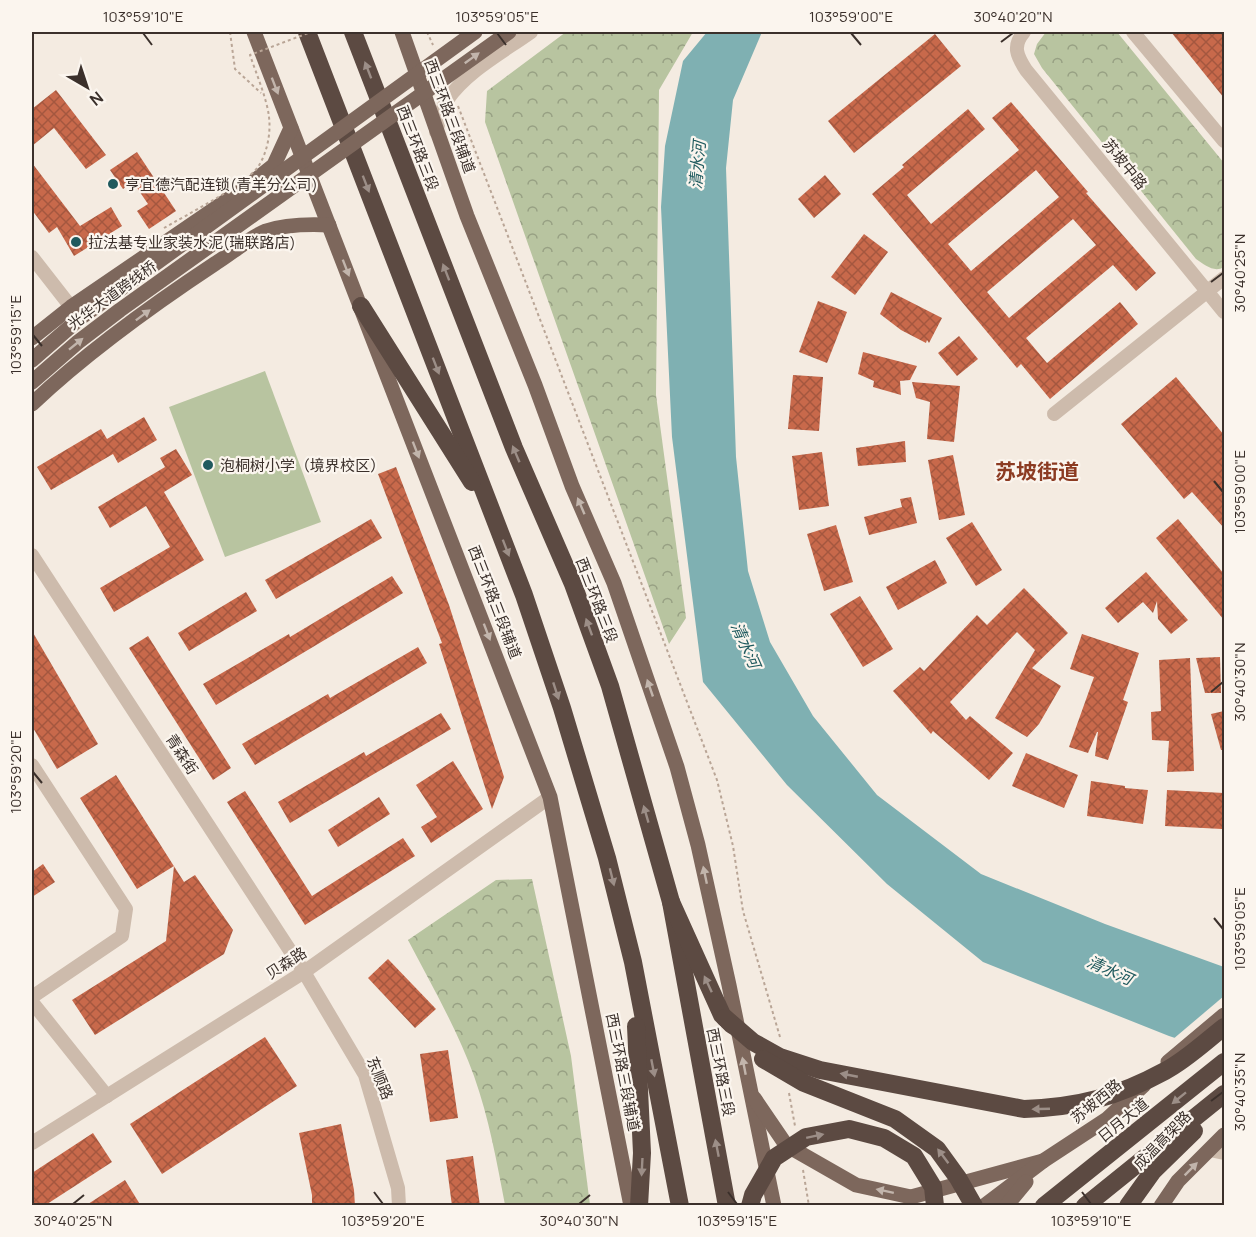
<svg xmlns="http://www.w3.org/2000/svg" width="1256" height="1237" viewBox="0 0 1256 1237" font-family="Manrope,'Noto Sans SC',sans-serif">
<style>
.park{fill:url(#park-crowns)}
.pitch{fill:#b8c4a0}
.water{fill:#7fb0b2}
.pier{fill:#f4ebe1}
.building{fill:url(#building-cross-hatch);fill-rule:evenodd}
.lines{fill:none;stroke-linecap:round;stroke-linejoin:round}
.path{stroke:#b9a596;stroke-width:2;stroke-dasharray:3 3;stroke-linecap:butt}
.minor{stroke:#cdbbac;stroke-width:14}
.major{stroke:#7d675c;stroke-width:15}
.highway{stroke:#5c4a42;stroke-width:18}
.path-bridge{stroke:#b9a596;stroke-width:2;stroke-dasharray:3 3;stroke-linecap:butt}
.major-bridge{stroke:#7d675c;stroke-width:15}
.highway-bridge{stroke:#5c4a42;stroke-width:18}
.oneway{fill:#c2b5ac}
.oneway2{fill:#9c8e87}
.ticks{fill:none;stroke:#3b302b;stroke-width:2}
.poi-dot{fill:#1f5a5e;stroke:#fbf5ee;stroke-width:2}
.labels{text-anchor:middle;dominant-baseline:central;stroke-width:4.5;stroke-linejoin:round;paint-order:stroke}
.street-label{font-size:15px;fill:#3b302b;stroke:#fbf5ee}
.poi-label{font-size:15px;fill:#3b302b;stroke:#fbf5ee;text-anchor:start}
.water-label{font-size:16px;font-style:italic;fill:#1f5a5e;stroke:#fbf5ee}
.district-label{font-size:21px;font-weight:bold;fill:#8c3b22;stroke:#fbf5ee}
.neatline{fill:none;stroke:#3b302b;stroke-width:2}
.ticks-label{font-size:15px;text-anchor:middle;fill:#3b302b}
</style>
<defs>
<pattern id="park-crowns" width="20" height="18" patternUnits="userSpaceOnUse" patternTransform="scale(1.5)"><rect width="20" height="18" fill="#b8c4a0"/><path d="M2 6a3 3 0 1 1 6 0M12 15a3 3 0 1 1 6 0" fill="none" stroke="#97a083"/></pattern>
<pattern id="building-cross-hatch" width="8" height="8" patternUnits="userSpaceOnUse" patternTransform="scale(1.5)"><rect width="8" height="8" fill="#c8694b"/><path d="M0 0l8 8M0 8l8-8" fill="none" stroke="#a4573f"/></pattern>
</defs>
<rect width="100%" height="100%" fill="#f4ebe1"/>
<!-- park -->
<g class="park">
<polygon points="566,32 693,32 659,90 656,395 686,618 669,644 485,122 487,91"/>
<path d="M1046,32H1117L1224,163V267C1214,273 1205,265 1196,259L1042,68L1034,54L1037,44Z"/>
<path d="M532,879L571,1056L590,1205H505C497,1163 489,1118 474,1076C457,1029 431,984 408,940L496,880Z"/>
</g>
<!-- pitch -->
<polygon class="pitch" points="265,371 321,522 225,557 169,407"/>
<!-- water -->
<polygon class="water" points="707,32 762,32 733,100 726,168 736,457 748,571 770,642 813,716 877,795 981,874 1105,924 1224,967 1224,1054 1169,1036 983,962 887,884 787,785 703,682 672,437 661,207 665,146 683,61"/>
<!-- pier -->
<polygon class="pier" points="1224,996 1224,1057 1172,1040"/>
<!-- building -->
<g class="building">
<polygon points="1171,32 1224,32 1224,98"/>
<polygon points="935,34 961,66 854,153 828,121"/>
<polygon points="56,90 106,155 86,169 54,128 32,146 32,109"/>
<path d="M1011,102L1088,192L1086,193L1156,273L1136,291L1113,265L1026,338L1047,363L1120,302L1138,324L1050,399L1021,364L1017,368L872,194L904,167L902,165L968,109L985,129L907,195L931,224L1019,150L992,118ZM1036,170L1059,197L971,271L948,244ZM1073,219L1096,245L1009,318L987,292Z"/>
<polygon points="137,152 176,211 149,229 137,211 148,204 133,182 123,189 110,170"/>
<polygon points="32,163 80,226 111,207 122,226 74,256 57,227 49,233 32,210"/>
<polygon points="825,175 841,194 814,218 798,199"/>
<polygon points="864,234 888,252 855,295 831,277"/>
<polygon points="891,292 942,318 929,343 927,340 926,343 901,330 880,314"/>
<polygon points="818,301 847,312 827,363 799,352"/>
<polygon points="959,336 978,359 957,376 938,353"/>
<polygon points="863,352 917,366 910,380 900,381 901,395 873,387 874,381 858,374"/>
<polygon points="793,375 823,377 819,431 788,429"/>
<polygon points="1176,377 1224,435 1224,528 1192,492 1184,499 1121,424"/>
<polygon points="912,382 960,386 954,442 927,439 930,402 916,398"/>
<polygon points="144,417 157,440 118,463 113,454 51,490 37,467 101,429 107,439"/>
<polygon points="905,441 906,462 858,466 856,448"/>
<polygon points="176,449 192,475 164,492 204,560 114,612 100,588 170,547 146,506 110,528 98,507 165,467 160,458"/>
<polygon points="822,452 829,506 799,510 792,456"/>
<polygon points="953,455 965,515 939,520 928,460"/>
<polygon points="396,467 449,605 504,777 492,809 439,644 442,643 378,474"/>
<polygon points="911,497 917,523 869,535 864,517 902,507 900,499"/>
<polygon points="371,519 382,538 276,599 265,580"/>
<polygon points="1178,519 1224,574 1224,620 1156,538"/>
<polygon points="972,522 1002,570 976,586 946,538"/>
<polygon points="836,525 853,582 824,591 807,534"/>
<polygon points="935,560 947,583 898,610 886,587"/>
<polygon points="1146,572 1188,620 1171,634 1158,619 1157,601 1153,613 1143,602 1118,623 1105,608"/>
<polygon points="392,576 403,593 216,705 203,684 289,634 290,637"/>
<polygon points="1024,588 1068,633 1032,668 1061,686 1039,724 1027,737 995,718 1035,650 1017,632 950,702 966,720 970,716 1013,753 989,780 933,731 931,734 893,691 920,667 924,671 977,615 987,625"/>
<polygon points="246,592 257,611 189,651 178,633"/>
<polygon points="860,596 893,649 863,667 830,614"/>
<polygon points="32,631 98,744 57,769 32,726"/>
<polygon points="1082,634 1139,653 1123,700 1128,702 1108,760 1095,756 1098,732 1097,732 1088,753 1069,747 1094,677 1070,669"/>
<polygon points="148,636 231,768 213,780 129,648"/>
<polygon points="418,647 427,663 255,765 242,744 328,694 330,698"/>
<polygon points="1220,657 1221,693 1205,693 1196,658"/>
<polygon points="1190,658 1194,771 1167,772 1169,741 1152,740 1151,712 1161,711 1159,660"/>
<polygon points="1224,711 1224,750 1221,750 1211,714"/>
<polygon points="441,713 451,729 290,823 278,802 364,752 366,756"/>
<polygon points="1026,753 1078,775 1064,808 1012,786"/>
<polygon points="453,761 483,809 431,843 421,827 437,817 416,785"/>
<polygon points="116,775 184,882 195,875 233,930 224,954 95,1035 72,1000 166,941 174,866 137,889 80,798"/>
<polygon points="1091,781 1125,786 1125,788 1148,790 1143,824 1087,816"/>
<polygon points="1167,790 1224,793 1222,829 1165,826"/>
<polygon points="245,791 312,896 403,838 415,856 305,925 227,802"/>
<polygon points="379,797 390,814 338,847 328,830"/>
<polygon points="43,864 55,882 32,897 32,872"/>
<polygon points="388,959 436,1009 415,1028 368,978"/>
<polygon points="265,1037 297,1086 162,1174 130,1124"/>
<polygon points="448,1050 458,1118 430,1122 420,1054"/>
<polygon points="341,1124 354,1190 355,1206 312,1206 312,1195 299,1133"/>
<polygon points="93,1133 112,1162 44,1206 32,1206 32,1173"/>
<polygon points="473,1156 480,1206 452,1206 446,1160"/>
<polygon points="125,1180 141,1206 85,1206"/>
</g>
<g class="lines">
<!-- path -->
<g class="path">
<polyline points="230,32 235,69 261,93"/>
<polyline points="427,32 433,45"/>
<polyline points="458,106 717,780 733,846 743,911 780,1037"/>
<polyline points="789,1093 795,1126"/>
<polyline points="803,1170 809,1206"/>
</g>
<!-- minor -->
<g class="minor">
<path d="M1024,32C1012,46 1017,56 1026,70L1224,312"/>
<polyline points="1133,32 1224,141"/>
<path d="M436,132C439,122 441,109 447,100C467,71 503,52 531,32"/>
<polyline points="32,257 71,307"/>
<polyline points="1054,414 1224,278"/>
<polyline points="32,555 304,972 365,1075 398,1188 399,1206"/>
<polyline points="32,765 126,909 122,936 32,997"/>
<polyline points="32,1002 107,1096"/>
<polyline points="32,1143 304,972 550,797"/>
<polyline points="1210,1150 1224,1153"/>
</g>
<!-- major -->
<g class="major">
<polyline points="254,32 550,797 631,1206"/>
<polyline points="402,32 467,216 535,385 572,486 614,583 677,767 698,845 729,985 774,1206"/>
<polyline points="32,338 71,307 248,186 274,165 291,128"/>
<path d="M32,404C86,353 154,304 216,263C232,253 249,238 266,231C286,224 308,224 329,225"/>
<polyline points="1168,1062 1224,1015"/>
<polyline points="754,1098 786,1145 856,1185 911,1197 1043,1161"/>
<polyline points="984,1206 1043,1161 1107,1119 1144,1085"/>
<polyline points="1006,1206 1026,1182"/>
<polyline points="1161,1206 1178,1181 1224,1135"/>
</g>
<!-- highway -->
<g class="highway">
<polyline points="307,32 524,595 562,708 607,858 633,962 680,1206"/>
<polyline points="353,32 514,448 573,584 610,686 671,902 727,1206"/>
<polyline points="361,306 472,482"/>
<polyline points="636,1026 642,1153 639,1206"/>
<polyline points="1044,1206 1224,1062"/>
<polyline points="1085,1206 1224,1094"/>
<polyline points="1128,1206 1153,1171 1194,1131"/>
</g>
<!-- path-bridge -->
<path class="path-bridge" d="M164,228C186,215 245,185 258,167C267,153 271,134 269,117C267,99 256,73 250,55L311,32"/>
<!-- major-bridge -->
<g class="major-bridge">
<polyline points="32,360 79,319 475,32"/>
<polyline points="32,382 78,342 120,310 509,32"/>
</g>
<!-- highway-bridge -->
<g class="highway-bridge">
<polyline points="671,902 722,1015 732,1025"/>
<path d="M725,1018L753,1042L780,1057L820,1070L1024,1109C1079,1107 1117,1097 1165,1071C1186,1060 1206,1041 1224,1027"/>
<polyline points="763,1059 804,1083 895,1119 937,1149 958,1178 974,1206"/>
<polyline points="750,1206 753,1195 774,1158 806,1137 849,1129 884,1138 914,1156 933,1187 935,1206"/>
</g>
</g>
<!-- one-way arrows -->
<defs><path id="oneway-solid" d="M-6-.8H1V-3.2L6.5 0L1 3.2V.8H-6Z" transform="scale(1.5)"/></defs>
<g class="oneway">
<use href="#oneway-solid" transform="translate(472 58) rotate(-36)"/>
<use href="#oneway-solid" transform="translate(275 86) rotate(69)"/>
<use href="#oneway-solid" transform="translate(346 268) rotate(69)"/>
<use href="#oneway-solid" transform="translate(143 315) rotate(-37)"/>
<use href="#oneway-solid" transform="translate(76 344) rotate(-39)"/>
<use href="#oneway-solid" transform="translate(416 450) rotate(69)"/>
<use href="#oneway-solid" transform="translate(581 506) rotate(-113)"/>
<use href="#oneway-solid" transform="translate(487 632) rotate(69)"/>
<use href="#oneway-solid" transform="translate(650 688) rotate(-109)"/>
<use href="#oneway-solid" transform="translate(705 875) rotate(-102)"/>
<use href="#oneway-solid" transform="translate(744 1066) rotate(-101)"/>
<use href="#oneway-solid" transform="translate(1191 1169) rotate(-45)"/>
<use href="#oneway-solid" transform="translate(885 1191) rotate(-168)"/>
</g>
<g class="oneway2">
<use href="#oneway-solid" transform="translate(368 70) rotate(-111)"/>
<use href="#oneway-solid" transform="translate(366 184) rotate(69)"/>
<use href="#oneway-solid" transform="translate(446 272) rotate(-111)"/>
<use href="#oneway-solid" transform="translate(436 366) rotate(69)"/>
<use href="#oneway-solid" transform="translate(516 454) rotate(-113)"/>
<use href="#oneway-solid" transform="translate(506 548) rotate(69)"/>
<use href="#oneway-solid" transform="translate(589 627) rotate(-110)"/>
<use href="#oneway-solid" transform="translate(556 691) rotate(72)"/>
<use href="#oneway-solid" transform="translate(646 814) rotate(-106)"/>
<use href="#oneway-solid" transform="translate(612 877) rotate(76)"/>
<use href="#oneway-solid" transform="translate(708 984) rotate(-115)"/>
<use href="#oneway-solid" transform="translate(653 1068) rotate(79)"/>
<use href="#oneway-solid" transform="translate(849 1075) rotate(-169)"/>
<use href="#oneway-solid" transform="translate(1179 1098) rotate(141)"/>
<use href="#oneway-solid" transform="translate(1041 1109) rotate(178)"/>
<use href="#oneway-solid" transform="translate(815 1136) rotate(-12)"/>
<use href="#oneway-solid" transform="translate(717 1148) rotate(-101)"/>
<use href="#oneway-solid" transform="translate(943 1156) rotate(-127)"/>
<use href="#oneway-solid" transform="translate(642 1167) rotate(93)"/>
</g>
<!-- ticks -->
<path class="ticks" d="M143,33L152,45M497,33L506,45M851,33L861,45M1001,42L1013,33M1211,282L1223,273M33,335L42,346M1214,481L1223,492M1211,692L1223,682M33,772L42,783M1214,918L1223,929M1211,1101L1223,1092M374,1192L383,1204M728,1192L737,1204M1082,1192L1091,1204M73,1204L84,1195M579,1204L590,1195"/>
<!-- markers -->
<g class="poi-dot">
<circle cx="113" cy="184" r="6"/>
<circle cx="76" cy="242" r="6"/>
<circle cx="208" cy="465" r="6"/>
</g>
<g class="labels">
<!-- street labels -->
<g class="street-label">
<text transform="translate(450 116) rotate(70)">西三环路三段辅道</text>
<text transform="translate(418 148) rotate(69)">西三环路三段</text>
<text transform="translate(1125 164) rotate(51)">苏坡中路</text>
<text transform="translate(112 295) rotate(-36)">光华大道跨线桥</text>
<text transform="translate(597 600) rotate(69)">西三环路三段</text>
<text transform="translate(495 602) rotate(69)">西三环路三段辅道</text>
<text transform="translate(182 754) rotate(57)">青森街</text>
<text transform="translate(286 963) rotate(-33)">贝森路</text>
<text transform="translate(623 1072) rotate(79)">西三环路三段辅道</text>
<text transform="translate(721 1072) rotate(79)">西三环路三段</text>
<text transform="translate(380 1078) rotate(68)">东顺路</text>
<text transform="translate(1096 1101) rotate(-39)">苏坡西路</text>
<text transform="translate(1123 1120) rotate(-39)">日月大道</text>
<text transform="translate(1162 1140) rotate(-46)">成温高架路</text>
</g>
<!-- poi labels -->
<g class="poi-label">
<text x="125" y="184">亨宜德汽配连锁(青羊分公司)</text>
<text x="88" y="242">拉法基专业家装水泥(瑞联路店)</text>
<text x="220" y="465">泡桐树小学（境界校区）</text>
</g>
<!-- water labels -->
<g class="water-label">
<text transform="translate(697 165) rotate(-85)">清水河</text>
<text transform="translate(746 645) rotate(66)">清水河</text>
<text transform="translate(1110 970) rotate(24)">清水河</text>
</g>
<!-- district labels -->
<g class="district-label">
<text x="1037" y="471">苏坡街道</text>
</g>
</g>
<!-- border -->
<rect width="1256" height="1237" fill="none" stroke="#fbf5ee" stroke-width="66"/>
<!-- north arrow -->
<g transform="translate(87 87) rotate(141)" stroke="#fbf5ee" stroke-width="4.5" paint-order="stroke">
<path d="M0-4.5L10 22L0 15L-10 22Z" fill="#3b302b"/>
<text y="-9" font-size="16" font-weight="bold" text-anchor="middle" fill="#3b302b">N</text>
</g>
<rect x="33" y="33" width="1190" height="1171" class="neatline"/>
<g class="ticks-label">
<text x="143" y="22">103°59'10"E</text>
<text x="497" y="22">103°59'05"E</text>
<text x="851" y="22">103°59'00"E</text>
<text x="1013" y="22">30°40'20"N</text>
<text transform="translate(1240 273) rotate(-90)" y="5">30°40'25"N</text>
<text transform="translate(16 335) rotate(-90)" y="5">103°59'15"E</text>
<text transform="translate(1240 492) rotate(-90)" y="5">103°59'00"E</text>
<text transform="translate(1240 682) rotate(-90)" y="5">30°40'30"N</text>
<text transform="translate(16 772) rotate(-90)" y="5">103°59'20"E</text>
<text transform="translate(1240 929) rotate(-90)" y="5">103°59'05"E</text>
<text transform="translate(1240 1092) rotate(-90)" y="5">30°40'35"N</text>
<text x="73" y="1226">30°40'25"N</text>
<text x="383" y="1226">103°59'20"E</text>
<text x="579" y="1226">30°40'30"N</text>
<text x="737" y="1226">103°59'15"E</text>
<text x="1091" y="1226">103°59'10"E</text>
</g>
</svg>
